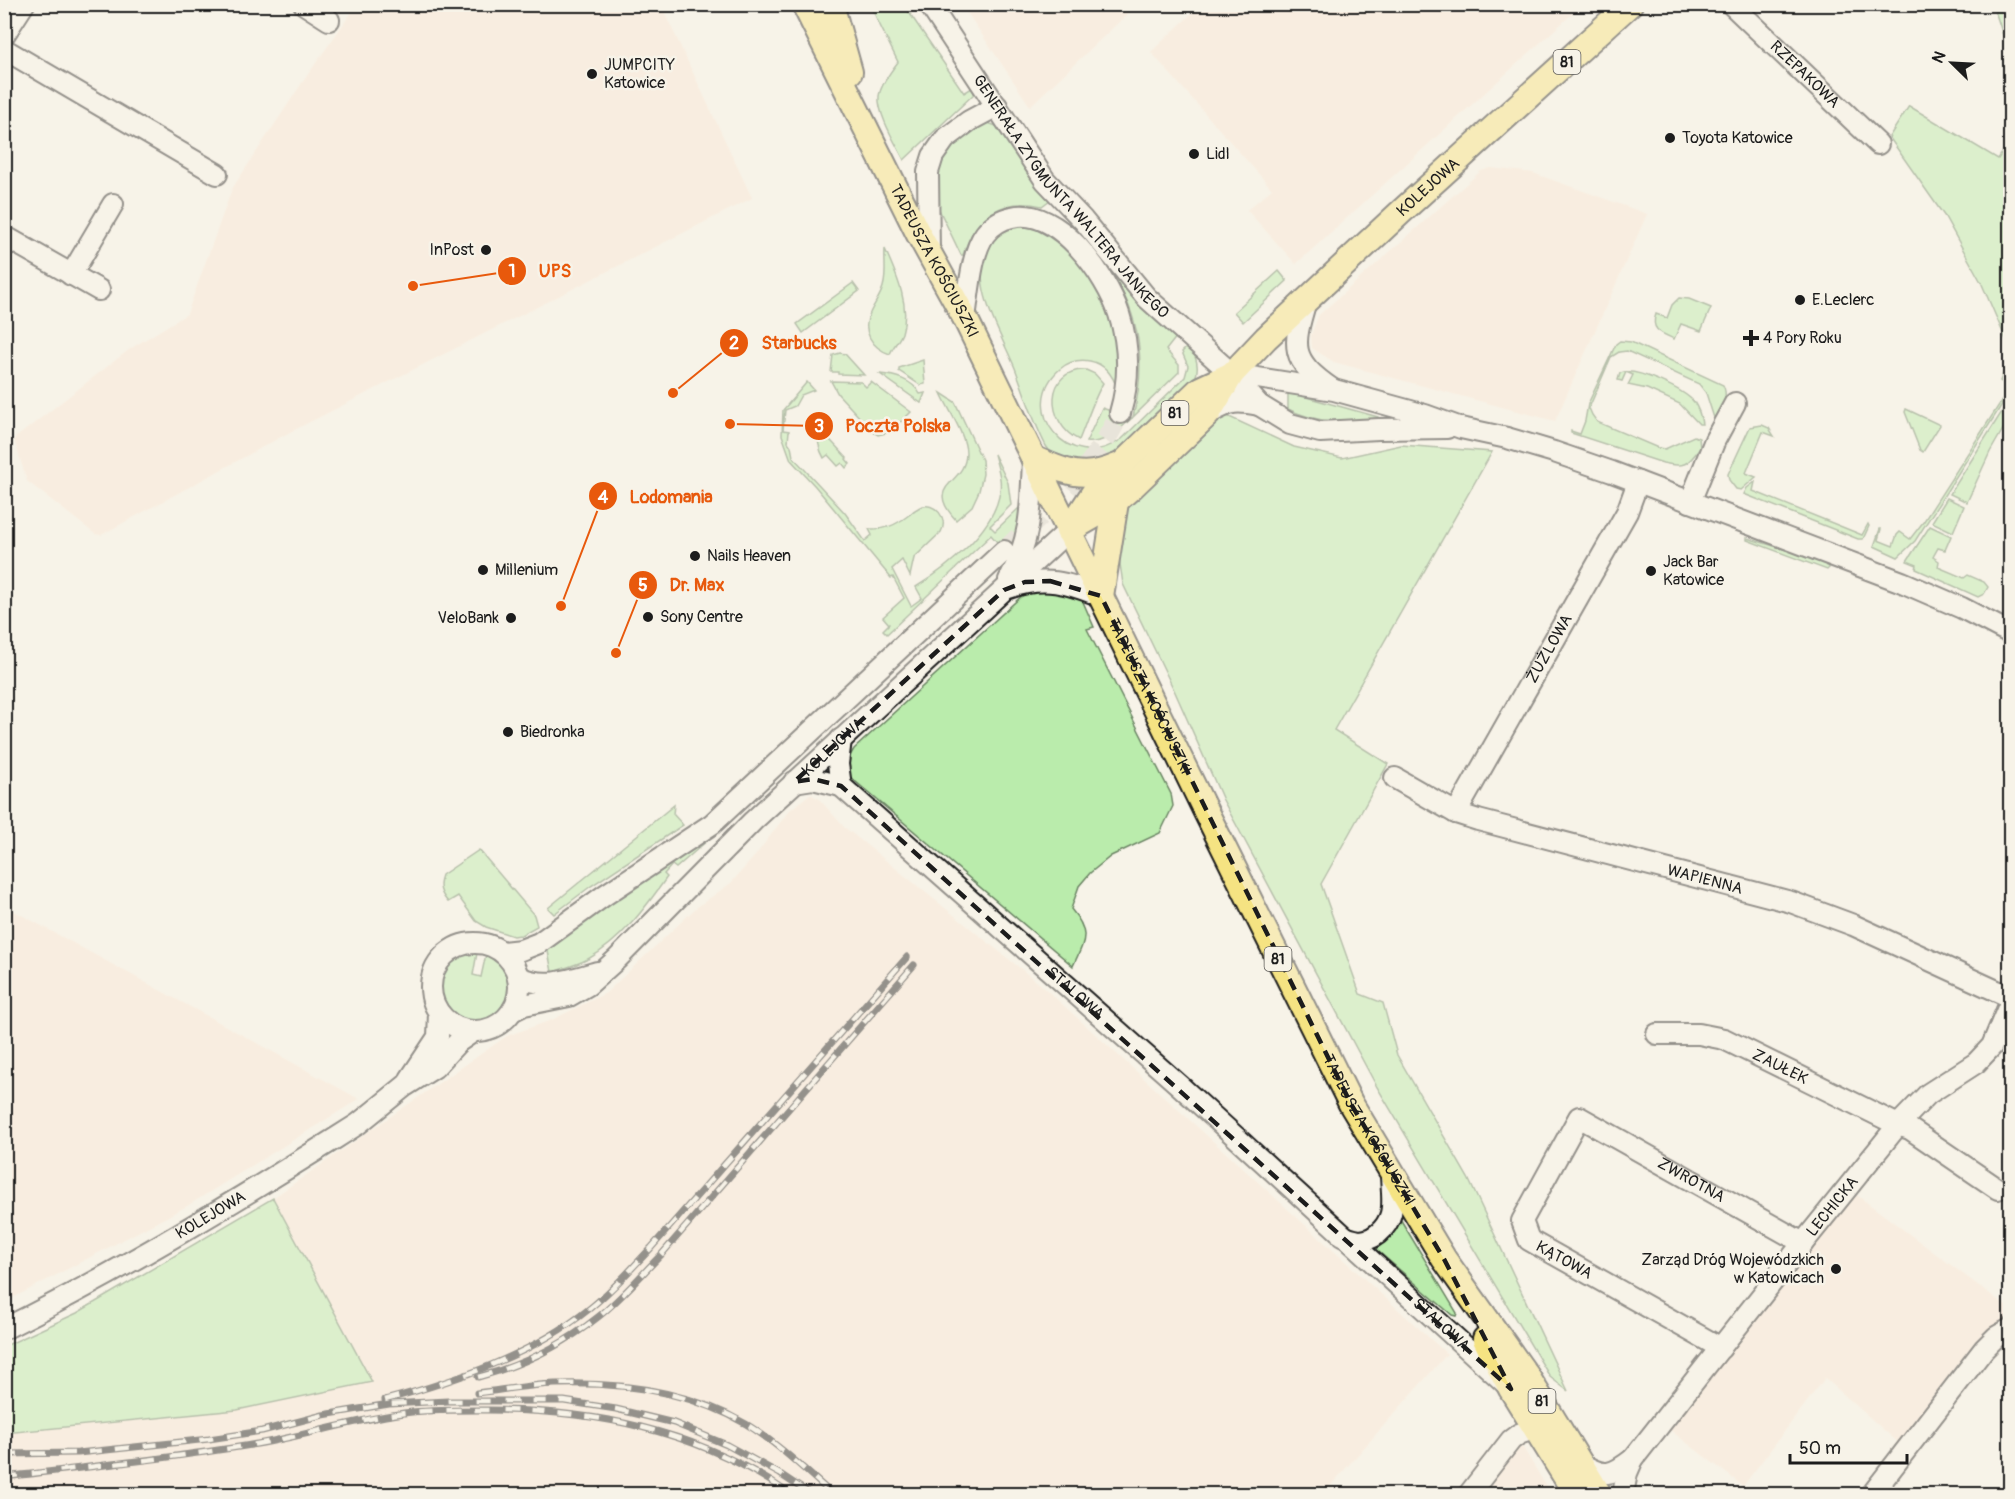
<svg xmlns="http://www.w3.org/2000/svg" width="2015" height="1499" viewBox="0 0 2015 1499" font-family="Pangolin,sans-serif">
<style>
.built{fill:#f9e7d7}
.green{fill:#baecac;stroke:#6b8464;stroke-width:1.5}
.lines{fill:none;stroke-linecap:round;stroke-linejoin:round}
.minor-tunnel{stroke:#d6d3c9;stroke-width:20;stroke-dasharray:20 10;stroke-linecap:butt}
.minor-casing{stroke:#1c1c1c;stroke-width:24}
.major-casing{stroke:#1c1c1c;stroke-width:28}
.minor{stroke:#f7f3e8;stroke-width:20}
.major{stroke:#f5e382;stroke-width:24}
.rail-casing{stroke:#1c1c1c;stroke-width:7}
.rail{stroke:#f7f3e8;stroke-width:4.5;stroke-dasharray:14;stroke-linecap:butt}
.marked{fill:none;stroke:#1c1c1c;stroke-width:4.5;stroke-dasharray:12 8;stroke-linejoin:round}
.poi-dot{fill:#1c1c1c;stroke:#f7f3e8;stroke-width:2}
.labels{text-anchor:middle;dominant-baseline:central;stroke-width:5;stroke-linejoin:round;paint-order:stroke}
.shield{fill:#f7f3e8;stroke:#5e5c59;stroke-width:1.5}
.shield-label{font-size:15px;font-weight:bold;fill:#1c1c1c}
.poi-label{font-size:16px;fill:#1c1c1c;stroke:#f7f3e8;text-anchor:start}
.street-label{font-size:16px;fill:#1c1c1c;stroke:#f7f3e8}
.leader{fill:none;stroke:#e8590c;stroke-width:2}
.callout-dot{fill:#e8590c;stroke:#f7f3e8;stroke-width:2}
.mark-label{font-size:18px;text-anchor:middle;font-weight:bold;fill:#fff}
.callout-label{font-size:18px;text-anchor:middle;font-weight:bold;fill:#e8590c;stroke:#f7f3e8;stroke-width:5;stroke-linejoin:round;paint-order:stroke}
</style>
<rect width="100%" height="100%" fill="#f7f3e8"/>
<filter id="ink" filterUnits="userSpaceOnUse"><feTurbulence type="fractalNoise" baseFrequency=".0167" numOctaves="2"/><feDisplacementMap in="SourceGraphic" scale="12" xChannelSelector="R" yChannelSelector="G"/><feConvolveMatrix kernelMatrix="1 2 1 2 8 2 1 2 1" color-interpolation-filters="sRGB"/></filter>
<g filter="url(#ink)">
<!-- built -->
<g class="built">
<polygon points="357,5 661,5 752,198 290,432 101,535 95,534 27,481 14,439 130,349 187,314 232,189 304,80"/>
<polygon points="962,5 1137,5 1030,106"/>
<polygon points="1201,5 1201,4 1582,5 1296,264 1247,210 1272,189 1151,52"/>
<polygon points="1491,168 1533,173 1647,214 1555,421 1334,362 1312,348 1311,335 1319,315 1481,171"/>
<polygon points="810,794 819,799 844,827 1041,985 1447,1354 1323,1494 5,1494 5,1433 237,1410 372,1382 273,1198 507,1036 552,1020 606,993 696,908 731,883 755,856 789,811"/>
<polygon points="5,906 231,1029 359,1099 187,1206 5,1302"/>
<polygon points="1854,1193 2010,1309 2010,1322 1992,1327 1901,1445 1825,1378 1743,1486 1669,1429"/>
<polygon points="1520,1443 1551,1494 1476,1494"/>
</g>
<!-- green -->
<g class="green">
<path d="M870,5H904L964,93L975,86V93L904,160C896,144 877,113 879,96C881,84 891,71 898,62Z"/>
<polygon points="1993,5 2009,5 2010,56"/>
<polygon points="1909,106 1998,159 2010,141 2010,349 1981,282 1945,217 1889,137"/>
<path d="M985,122L999,127L1177,336L1166,350L1179,365V372L1133,417C1158,320 1114,266 1050,200L1042,206C1001,197 975,217 963,255H961L936,203L932,180L949,143Z"/>
<path d="M1014,223L1036,225L1057,237L1087,272L1103,293L1122,355L1117,389C1113,375 1104,364 1090,361C1079,359 1068,362 1060,369C1016,407 1067,477 1122,439L1185,377L1188,366L1182,352L1188,346C1197,356 1200,366 1195,379L1120,454L1090,468L1051,453L1046,446C1033,421 1025,394 1015,368C999,329 963,275 994,234C998,229 1008,226 1014,223Z"/>
<path d="M885,249C896,274 911,306 902,333C899,341 893,346 890,354C872,348 861,331 870,313C874,304 880,297 883,287C887,274 884,262 885,249Z"/>
<polygon points="1279,271 1287,281 1243,322 1234,312"/>
<polygon points="853,283 859,291 803,333 797,324"/>
<path d="M1679,298L1689,299L1711,308L1701,331L1681,324L1674,339C1661,333 1650,330 1656,314L1667,318L1672,305Z"/>
<path d="M1620,341L1631,342L1723,385C1729,397 1722,406 1716,417L1714,418L1706,393L1699,384L1627,351L1619,352L1611,357L1589,408L1592,415L1597,422L1658,448L1665,449L1694,436L1699,438L1700,448C1688,465 1684,468 1663,463L1571,433V431L1580,434L1585,421L1588,404L1616,344Z"/>
<polygon points="840,353 845,354 864,375 838,374 838,372 831,372 833,355"/>
<polygon points="2006,354 2010,368 2010,392 1915,541 1898,557 1874,546 1880,529 1881,529 1878,540 1893,546 1897,535 1900,532 1910,539 1924,521 2010,388 2000,381 2005,369"/>
<polygon points="923,360 925,384 920,385 899,371 899,368"/>
<path d="M1086,370L1095,374L1103,383C1093,400 1087,421 1079,440C1044,423 1045,368 1086,370Z"/>
<path d="M1624,372C1640,370 1683,389 1694,402C1698,408 1701,417 1702,424H1699L1680,404L1647,389L1628,385L1633,375L1626,372L1622,381L1618,380L1620,373Z"/>
<path d="M880,374C894,375 913,380 920,394L925,393L921,403Z"/>
<polygon points="831,381 861,382 866,387 871,382 911,412 890,432 878,435 873,432 838,394"/>
<path d="M807,382L814,390L801,395L795,406L785,410L783,430L789,431L788,442L791,446L793,457L845,513L865,541L872,535L869,529C885,530 896,525 909,515C912,512 916,509 920,507C935,501 949,519 941,532L914,558L910,576L902,560L892,569L911,606L922,598L916,587C947,568 995,530 1000,491C1002,478 997,466 994,454L1008,483L1011,505L990,526L995,531L1020,507L1021,510L1020,528L1010,557L991,535L887,634L883,630L889,624L883,617L904,598L893,577L891,578L815,486L791,460L782,435L783,410Z"/>
<path d="M1288,392L1378,417L1379,419C1354,427 1311,421 1288,409Z"/>
<path d="M941,393L955,402L982,460L983,474L979,491L972,506L956,520C922,483 966,486 966,453C966,435 948,409 941,393Z"/>
<polygon points="2010,399 2010,417 1990,452 1967,502 1950,494"/>
<path d="M1102,408L1132,418C1118,431 1106,444 1086,442Z"/>
<polygon points="1906,409 1940,425 1923,452 1920,450 1905,412"/>
<polygon points="1225,415 1294,447 1342,458 1401,445 1492,452 1334,730 1388,764 1321,884 1360,994 1383,1003 1397,1055 1468,1178 1568,1391 1550,1377 1377,1087 1223,800 1175,692 1123,584 1118,550 1126,505 1194,434 1198,442"/>
<polygon points="1762,425 1769,428 1774,436 1763,432 1746,473 1756,477 1741,490 1736,489 1729,480 1728,474 1750,427"/>
<path d="M818,427L847,458L846,459L850,464L846,468L842,463L838,466L828,455L824,458C818,448 817,438 818,427Z"/>
<polygon points="1755,482 1753,491 1862,535 1868,524 1869,526 1863,539 1858,539 1744,494 1747,488"/>
<polygon points="1947,498 1964,506 1953,532 1932,522"/>
<polygon points="1930,526 1951,536 1945,550 1938,548 1933,557 1939,561 1938,567 1964,578 1968,575 1984,582 1988,587 1984,594 1978,597 1916,569 1917,565 1907,561"/>
<polygon points="1747,538 1820,560 1829,565 1829,568 1827,570 1747,540"/>
<path d="M1043,588L1080,595L1094,627L1087,629L1171,794L1173,806L1160,833L1111,856L1090,873L1079,886L1071,909C1091,933 1085,940 1073,966L849,776L847,761L854,749L1024,594Z"/>
<polygon points="674,805 673,814 683,825 591,886 554,914 548,908"/>
<path d="M726,824L676,868L672,865L664,874L667,877C646,907 621,941 588,959C577,965 565,968 552,972L547,946Z"/>
<path d="M479,850L534,915L537,926L521,935L513,936L486,927L476,921L458,896L448,902C440,893 438,886 442,875Z"/>
<path d="M469,952L477,953L473,975L481,977L486,954C521,969 512,1024 473,1022C430,1019 428,963 469,952Z"/>
<polygon points="273,1198 372,1382 237,1410 5,1433 5,1346 77,1313"/>
<polygon points="1399,1217 1457,1313 1456,1316 1452,1315 1373,1247"/>
</g>
<g class="lines">
<!-- minor-tunnel -->
<path class="minor-tunnel" d="M1004,551C1048,509 1094,470 1120,413"/>
<defs>
<g id="minor">
<polyline points="304,4 329,20"/>
<path id="s1" d="M929,4L1045,180L1083,220L1147,298L1232,374L1259,405L1290,424L1320,432L1379,429L1447,428"/>
<path id="s2" d="M1731,4L1878,144"/>
<polyline points="4,35 24,4"/>
<polyline points="4,49 217,174"/>
<polyline points="4,236 99,290"/>
<polyline points="929,253 928,172 933,156 945,139 969,121 997,106"/>
<polyline points="71,275 113,204"/>
<path d="M1306,301C1292,347 1290,360 1332,389"/>
<path d="M965,318C969,293 971,253 985,234C992,225 1002,219 1012,217C1058,206 1107,276 1119,314C1130,348 1130,379 1120,413"/>
<polyline points="1232,374 1334,390 1425,415 1461,428 1507,438 1554,452 1612,472 1902,582 1962,608 2010,633"/>
<path d="M1208,414C1231,402 1233,400 1259,405"/>
<polyline points="1690,502 1715,440 1735,403"/>
<path d="M1009,580C1032,537 1031,505 1033,458"/>
<path d="M1009,588C1044,575 1068,583 1101,596"/>
<path id="s3" d="M841,739L838,764L841,786L1179,1085L1505,1383"/>
<path id="s4" d="M1395,778L1456,813L1478,820L1791,902L1853,925L2010,997"/>
<polyline points="794,782 813,779 841,786"/>
<path id="s5" d="M1456,813L1627,512L1638,482"/>
<circle cx="475" cy="987" r="44"/>
<polyline points="503,952 521,950 539,943 605,895 712,824 1004,551"/>
<path d="M518,977C545,989 570,980 597,972"/>
<path id="s6" d="M512,1011L524,1005L569,996L588,985L617,959L753,821L1068,531"/>
<path id="s7" d="M1657,1034H1699L1724,1039L1898,1125L1910,1129L1998,1189"/>
<polyline points="410,1079 438,1037 439,1013"/>
<path d="M1342,1236C1348,1238 1355,1241 1361,1241C1378,1239 1391,1223 1392,1207C1393,1196 1391,1184 1391,1173"/>
<path id="s8" d="M4,1329C119,1272 228,1206 336,1138L358,1124L405,1086L435,1067L458,1042L474,1031"/>
<path id="s9" d="M1721,1348L1529,1240L1522,1221L1579,1117L1803,1243"/>
<path id="s10" d="M1580,1463C1605,1478 1611,1476 1633,1459L1803,1243L1898,1125L1928,1094L1976,1063L1992,1046L2010,1003"/>
<polyline points="1469,1494 1511,1440 1519,1434 1536,1428"/>
<polyline points="1623,1494 1627,1473 1633,1459"/>
<polyline points="1872,1494 1984,1349 1996,1337 2010,1329"/>
</g>
<g id="major">
<path id="s11" d="M804,4L918,233L965,318L1207,814L1351,1104L1444,1259L1527,1376L1599,1494"/>
<polyline points="831,4 850,72"/>
<path d="M1033,458C1065,472 1083,481 1117,466"/>
<polyline points="1071,527 1096,489 1200,389 1232,374"/>
<path id="s12" d="M1068,531L1108,508L1133,486L1208,414L1232,374L1266,338L1402,211L1630,4"/>
<polyline points="1101,596 1116,502"/>
<polyline points="1485,1339 1511,1389 1576,1494"/>
</g>
</defs>
<!-- minor casing -->
<use href="#minor" class="minor-casing"/>
<!-- major casing -->
<use href="#major" class="major-casing"/>
<!-- minor -->
<use href="#minor" class="minor"/>
<!-- major -->
<use href="#major" class="major"/>
<defs>
<g id="rail">
<path d="M478,1377C521,1366 563,1345 598,1317C621,1299 640,1276 661,1255L914,965"/>
<path d="M477,1393C503,1390 529,1385 555,1384C619,1382 690,1391 746,1424C776,1442 806,1471 832,1494"/>
<path d="M385,1400C455,1381 532,1355 589,1309C612,1291 631,1269 651,1248L907,957"/>
<polyline points="4,1454 78,1453 209,1439 262,1431 323,1415 389,1404 448,1401 564,1401 616,1409 674,1423 727,1445 780,1474 810,1494"/>
<path d="M4,1477C88,1467 173,1458 257,1444C309,1435 360,1418 412,1412C435,1410 458,1410 480,1410C592,1409 697,1429 790,1494"/>
</g>
</defs>
<!-- rail casing -->
<use href="#rail" class="rail-casing"/>
<!-- rail -->
<use href="#rail" class="rail"/>
</g>
</g>
<!-- marked area -->
<path d="M0 0H2015V1499H0ZM1050,581L1101,596L1351,1104L1444,1259L1511,1389L841,786L813,779L794,782L1004,590L1025,582Z" fill="#f7f3e8" fill-opacity=".55" fill-rule="evenodd"/>
<path class="marked" d="M1050,581L1101,596L1351,1104L1444,1259L1511,1389L841,786L813,779L794,782L1004,590L1025,582Z"/>
<!-- markers -->
<g class="poi-dot">
<circle cx="592" cy="74" r="6"/>
<circle cx="1670" cy="138" r="6"/>
<circle cx="1194" cy="154" r="6"/>
<circle cx="486" cy="250" r="6"/>
<circle cx="1800" cy="300" r="6"/>
<path d="M1748 329h6v6h6v6h-6v6h-6v-6h-6v-6h6z"/>
<circle cx="695" cy="556" r="6"/>
<circle cx="483" cy="570" r="6"/>
<circle cx="1651" cy="571" r="6"/>
<circle cx="648" cy="617" r="6"/>
<circle cx="511" cy="618" r="6"/>
<circle cx="508" cy="732" r="6"/>
<circle cx="1836" cy="1269" r="6"/>
</g>
<g class="labels">
<!-- shield labels -->
<g class="shield">
<rect x="1553.5" y="50" width="27" height="24" rx="4.5"/>
<rect x="1161.5" y="401" width="27" height="24" rx="4.5"/>
<rect x="1264.5" y="947" width="27" height="24" rx="4.5"/>
<rect x="1528.5" y="1389" width="27" height="24" rx="4.5"/>
</g>
<g class="shield-label">
<text x="1567" y="62">81</text>
<text x="1175" y="413">81</text>
<text x="1278" y="959">81</text>
<text x="1542" y="1401">81</text>
</g>
<!-- poi labels -->
<g class="poi-label">
<text x="604" y="65">JUMPCITY<tspan x="604" dy="18">Katowice</tspan></text>
<text x="1682" y="138">Toyota Katowice</text>
<text x="1206" y="154">Lidl</text>
<text x="474" y="250" text-anchor="end">InPost</text>
<text x="1812" y="300">E.Leclerc</text>
<text x="1763" y="338">4 Pory Roku</text>
<text x="707" y="556">Nails Heaven</text>
<text x="1663" y="562">Jack Bar<tspan x="1663" dy="18">Katowice</tspan></text>
<text x="495" y="570">Millenium</text>
<text x="660" y="617">Sony Centre</text>
<text x="499" y="618" text-anchor="end">VeloBank</text>
<text x="520" y="732">Biedronka</text>
<text x="1824" y="1260" text-anchor="end">Zarząd Dróg Wojewódzkich<tspan x="1824" dy="18">w Katowicach</tspan></text>
</g>
<!-- street labels -->
<g class="street-label">
<text stroke="none"><textPath href="#s2" startOffset="102">RZEPAKOWA</textPath></text>
<text stroke="none"><textPath href="#s12" startOffset="501">KOLEJOWA</textPath></text>
<text stroke="none"><textPath href="#s1" startOffset="240">GENERAŁA ZYGMUNTA WALTERA JANKEGO</textPath></text>
<text stroke="none"><textPath href="#s11" startOffset="288">TADEUSZA KOŚCIUSZKI</textPath></text>
<text stroke="none"><textPath href="#s5" startOffset="189">ŻUŻLOWA</textPath></text>
<text stroke="none"><textPath href="#s11" startOffset="774">TADEUSZA KOŚCIUSZKI</textPath></text>
<text stroke="none"><textPath href="#s6" startOffset="423">KOLEJOWA</textPath></text>
<text stroke="none"><textPath href="#s4" startOffset="328">WAPIENNA</textPath></text>
<text stroke="none"><textPath href="#s3" startOffset="360">STALOWA</textPath></text>
<text stroke="none"><textPath href="#s7" startOffset="130">ZAUŁEK</textPath></text>
<text stroke="none"><textPath href="#s11" startOffset="1260">TADEUSZA KOŚCIUSZKI</textPath></text>
<text stroke="none"><textPath href="#s9" startOffset="488">ZWROTNA</textPath></text>
<text stroke="none"><textPath href="#s10" startOffset="381">LECHICKA</textPath></text>
<text stroke="none"><textPath href="#s8" startOffset="236">KOLEJOWA</textPath></text>
<text transform="translate(1564 1260) rotate(29)">KĄTOWA</text>
<text stroke="none"><textPath href="#s3" startOffset="854">STALOWA</textPath></text>
</g>
</g>
<!-- callouts -->
<path class="leader" d="M413 286L512 271M673 393L734 343M730 424L819 426M561 606L603 496M616 653L643 585"/>
<g class="callout-dot">
<circle cx="413" cy="286" r="6"/>
<circle cx="673" cy="393" r="6"/>
<circle cx="730" cy="424" r="6"/>
<circle cx="561" cy="606" r="6"/>
<circle cx="616" cy="653" r="6"/>
<circle cx="512" cy="271" r="15"/>
<circle cx="734" cy="343" r="15"/>
<circle cx="819" cy="426" r="15"/>
<circle cx="603" cy="496" r="15"/>
<circle cx="643" cy="585" r="15"/>
</g>
<g class="mark-label">
<text x="512" y="277">1</text>
<text x="734" y="349">2</text>
<text x="819" y="432">3</text>
<text x="603" y="503">4</text>
<text x="643" y="591">5</text>
</g>
<g class="callout-label">
<text x="555" y="277">UPS</text>
<text x="799" y="349">Starbucks</text>
<text x="898" y="432">Poczta Polska</text>
<text x="671" y="503">Lodomania</text>
<text x="697" y="591">Dr. Max</text>
</g>
<!-- margin -->
<rect width="2015" height="1499" fill="none" stroke="#f7f3e8" stroke-width="24"/>
<rect x="12" y="12" width="1991" height="1475" fill="none" stroke="#1c1c1c" stroke-width="2" filter="url(#ink)"/>
<!-- north arrow -->
<g transform="translate(1952 63) rotate(294)" stroke="#f7f3e8" stroke-width="4.5" paint-order="stroke">
<path d="M0-4.5L10 22L0 15L-10 22Z" fill="#1c1c1c"/>
<text y="-9" font-size="16" font-weight="bold" text-anchor="middle" fill="#1c1c1c">N</text>
</g>
<!-- scale -->
<path d="M1790 1454v9h117v-9" fill="none" stroke="#1c1c1c" stroke-width="3"/>
<text x="1799" y="1454" font-size="18" fill="#1c1c1c" stroke="#f7f3e8" stroke-width="4.5" paint-order="stroke">50 m</text>
</svg>
